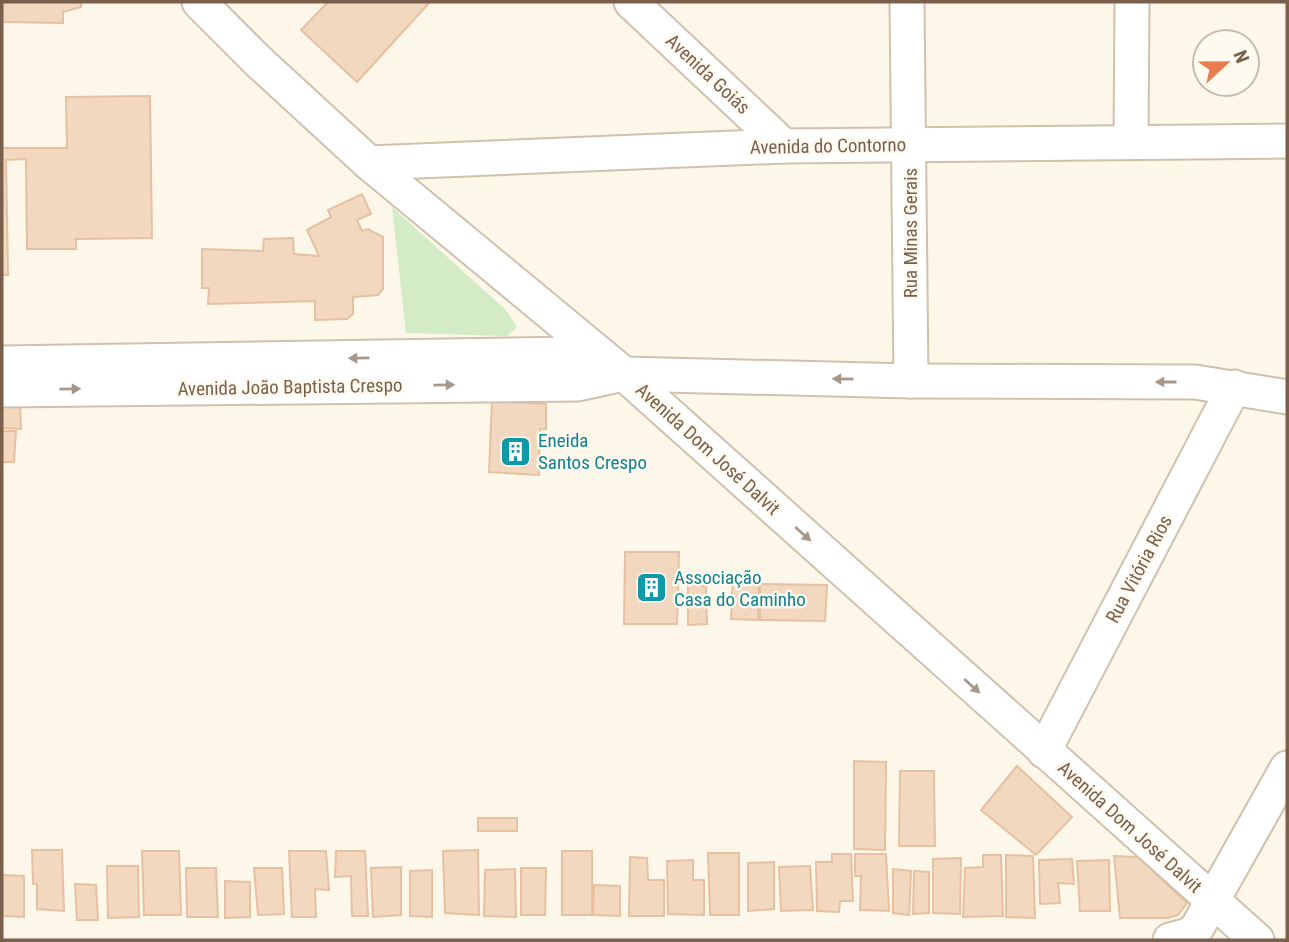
<svg xmlns="http://www.w3.org/2000/svg" width="1289" height="942" viewBox="0 0 1289 942" font-family="'Roboto Condensed',sans-serif">
<style>
.green{fill:#d3ecc7}
.building{fill:#f3d8c0;stroke:#e6c0a0;stroke-width:2}
.lines{fill:none;stroke-linecap:round;stroke-linejoin:round}
.minor-casing{stroke:#d0c0ae;stroke-width:37}
.minor{stroke:#fff;stroke-width:33}
.oneway{fill:#a8978b}
.labels{text-anchor:middle;dominant-baseline:central;stroke-width:5;stroke-linejoin:round;paint-order:stroke}
.street-label{font-size:19px;fill:#795f4c;stroke:#fffaf0}
.culture-label{font-size:19px;fill:#0d838f;stroke:#fffaf0;text-anchor:start}
</style>
<rect width="100%" height="100%" fill="#fdf7e9"/>
<!-- green -->
<polygon class="green" points="392,207 506,310 517,327 507,336 406,333"/>
<!-- building -->
<g class="building">
<polygon points="2,2 81,2 81,7 63,12 63,23 2,22"/>
<polygon points="328,2 430,2 357,82 301,30"/>
<polygon points="150,96 152,238 76,239 76,249 27,249 26,159 6,160 8,275 2,275 2,141 2,148 67,148 66,97"/>
<polygon points="362,194 371,214 357,220 362,231 368,229 383,237 383,289 378,295 353,297 353,314 347,319 315,320 315,301 208,304 209,288 202,288 202,249 263,251 264,239 293,238 294,254 319,256 307,230 331,217 328,210"/>
<polygon points="2,401 20,401 21,429 2,428"/>
<polygon points="492,401 546,404 546,429 540,429 539,475 489,472"/>
<polygon points="2,431 16,431 14,462 2,462"/>
<polygon points="625,552 679,552 677,624 624,624"/>
<polygon points="733,575 759,576 758,620 731,619"/>
<polygon points="760,584 827,585 825,621 760,620"/>
<polygon points="688,585 706,586 707,624 688,625"/>
<polygon points="854,761 886,762 885,850 854,849"/>
<polygon points="1017,766 1072,817 1036,855 981,810"/>
<polygon points="900,771 934,771 935,846 899,846"/>
<rect x="478" y="818" width="39" height="13"/>
<polygon points="32,850 62,850 64,911 37,909 37,884 33,884"/>
<polygon points="478,850 479,915 445,913 443,851"/>
<polygon points="142,851 179,851 181,915 144,915"/>
<polygon points="289,851 326,851 329,890 315,889 316,917 292,917"/>
<polygon points="336,851 365,851 368,916 352,916 351,876 335,877"/>
<rect x="562" y="851" width="30" height="64"/>
<polygon points="708,853 739,853 739,915 710,915"/>
<polygon points="832,854 851,854 853,901 840,901 839,912 817,911 816,862 832,862"/>
<polygon points="855,854 886,854 889,911 860,910 861,876 855,876"/>
<polygon points="983,855 1001,855 1003,916 963,917 965,868 983,867"/>
<polygon points="1006,855 1033,856 1035,918 1006,917"/>
<polygon points="1114,856 1138,857 1187,903 1178,915 1168,918 1120,918"/>
<polygon points="630,857 647,858 648,880 664,880 664,916 629,916"/>
<polygon points="961,858 960,914 933,913 933,859"/>
<polygon points="1072,859 1074,884 1058,883 1060,903 1040,904 1039,860"/>
<polygon points="693,860 693,880 704,880 704,915 668,914 667,861"/>
<polygon points="1109,860 1110,911 1080,911 1077,861"/>
<polygon points="774,862 774,909 748,911 748,863"/>
<polygon points="107,866 138,866 139,917 108,918"/>
<polygon points="810,866 813,910 781,911 779,867"/>
<polygon points="401,867 401,915 373,917 371,868"/>
<polygon points="186,868 216,868 218,917 187,917"/>
<polygon points="254,868 282,868 284,914 258,915"/>
<polygon points="521,868 546,868 545,915 521,915"/>
<polygon points="515,869 516,917 484,916 485,870"/>
<polygon points="893,869 911,871 909,915 893,913"/>
<polygon points="432,870 432,917 410,916 410,871"/>
<polygon points="914,871 929,872 929,913 913,914"/>
<polygon points="2,875 24,876 24,917 2,916"/>
<polygon points="225,881 250,882 250,917 225,918"/>
<polygon points="75,884 96,885 98,920 77,920"/>
<polygon points="594,885 620,886 620,916 593,915"/>
</g>
<g class="lines">
<defs>
<g id="minor">
<polyline points="199,2 259,62 369,163 624,374 1257,940"/>
<polyline points="631,2 784,146"/>
<polyline points="907,2 911,381"/>
<polyline points="1131,141 1132,2"/>
<polyline points="369,163 784,146 1287,141"/>
<polyline points="2,363 574,354 606,367"/>
<polyline points="2,390 578,384 624,374 911,381 1195,382 1287,397"/>
<polyline points="1044,751 1234,387"/>
<polyline points="1170,940 1189,935 1197,928 1287,768"/>
</g>
</defs>
<!-- minor casing -->
<use href="#minor" class="minor-casing"/>
<!-- minor -->
<use href="#minor" class="minor"/>
</g>
<!-- one-way arrows -->
<defs><path id="oneway-solid" d="M-6-.8H1V-3.2L6.5 0L1 3.2V.8H-6Z" transform="scale(1.75)"/></defs>
<g class="oneway">
<use href="#oneway-solid" transform="translate(359 358) rotate(179)"/>
<use href="#oneway-solid" transform="translate(843 379) rotate(-179)"/>
<use href="#oneway-solid" transform="translate(1166 382) rotate(-180)"/>
<use href="#oneway-solid" transform="translate(444 385) rotate(-1)"/>
<use href="#oneway-solid" transform="translate(70 389) rotate(-1)"/>
<use href="#oneway-solid" transform="translate(803 534) rotate(42)"/>
<use href="#oneway-solid" transform="translate(972 686) rotate(42)"/>
</g>
<!-- icons -->
<defs>
<symbol id="building-square" viewBox="-11 -11 22 22"><rect x="-9" y="-9" width="18" height="18" rx="4" fill="#0f9aa8" stroke="#fffaf0"/><path d="M-4-6H4V6H1V3H-1V6H-4ZM-2.5-4.3h1.7v1.8h-1.7ZM.8-4.3h1.7v1.8H.8ZM-2.5-1h1.7V.8h-1.7ZM.8-1h1.7V.8H.8Z" fill="#fff"/></symbol>
</defs>
<g fill-rule="evenodd">
<use href="#building-square" x="498" y="434" width="35" height="35"/>
<use href="#building-square" x="634" y="570" width="35" height="35"/>
</g>
<g class="labels">
<!-- street labels -->
<g class="street-label">
<text transform="translate(708 74) rotate(43)">Avenida Goiás</text>
<text transform="translate(828 146) rotate(-1)">Avenida do Contorno</text>
<text transform="translate(910 233) rotate(-90)">Rua Minas Gerais</text>
<text transform="translate(290 387) rotate(-1)">Avenida João Baptista Crespo</text>
<text transform="translate(708 449) rotate(42)">Avenida Dom José Dalvit</text>
<text transform="translate(1139 569) rotate(-62)">Rua Vitória Rios</text>
<text transform="translate(1130 827) rotate(42)">Avenida Dom José Dalvit</text>
</g>
<!-- culture labels -->
<g class="culture-label">
<text x="538" y="440">Eneida<tspan x="538" dy="22">Santos Crespo</tspan></text>
<text x="674" y="577">Associação<tspan x="674" dy="22">Casa do Caminho</tspan></text>
</g>
</g>
<!-- border -->
<rect width="1289" height="942" fill="none" stroke="#795f4c" stroke-width="7"/>
<!-- north arrow -->
<g transform="translate(1226 63) rotate(68)"><circle r="33" fill="#fffaf0" stroke="#c9bcae" stroke-width="2"/>
<path d="M0-5L12 26L0 18L-12 26Z" fill="#e87c4d"/>
<text y="-10" font-size="19" font-weight="bold" text-anchor="middle" fill="#795f4c">N</text>
</g>
</svg>
